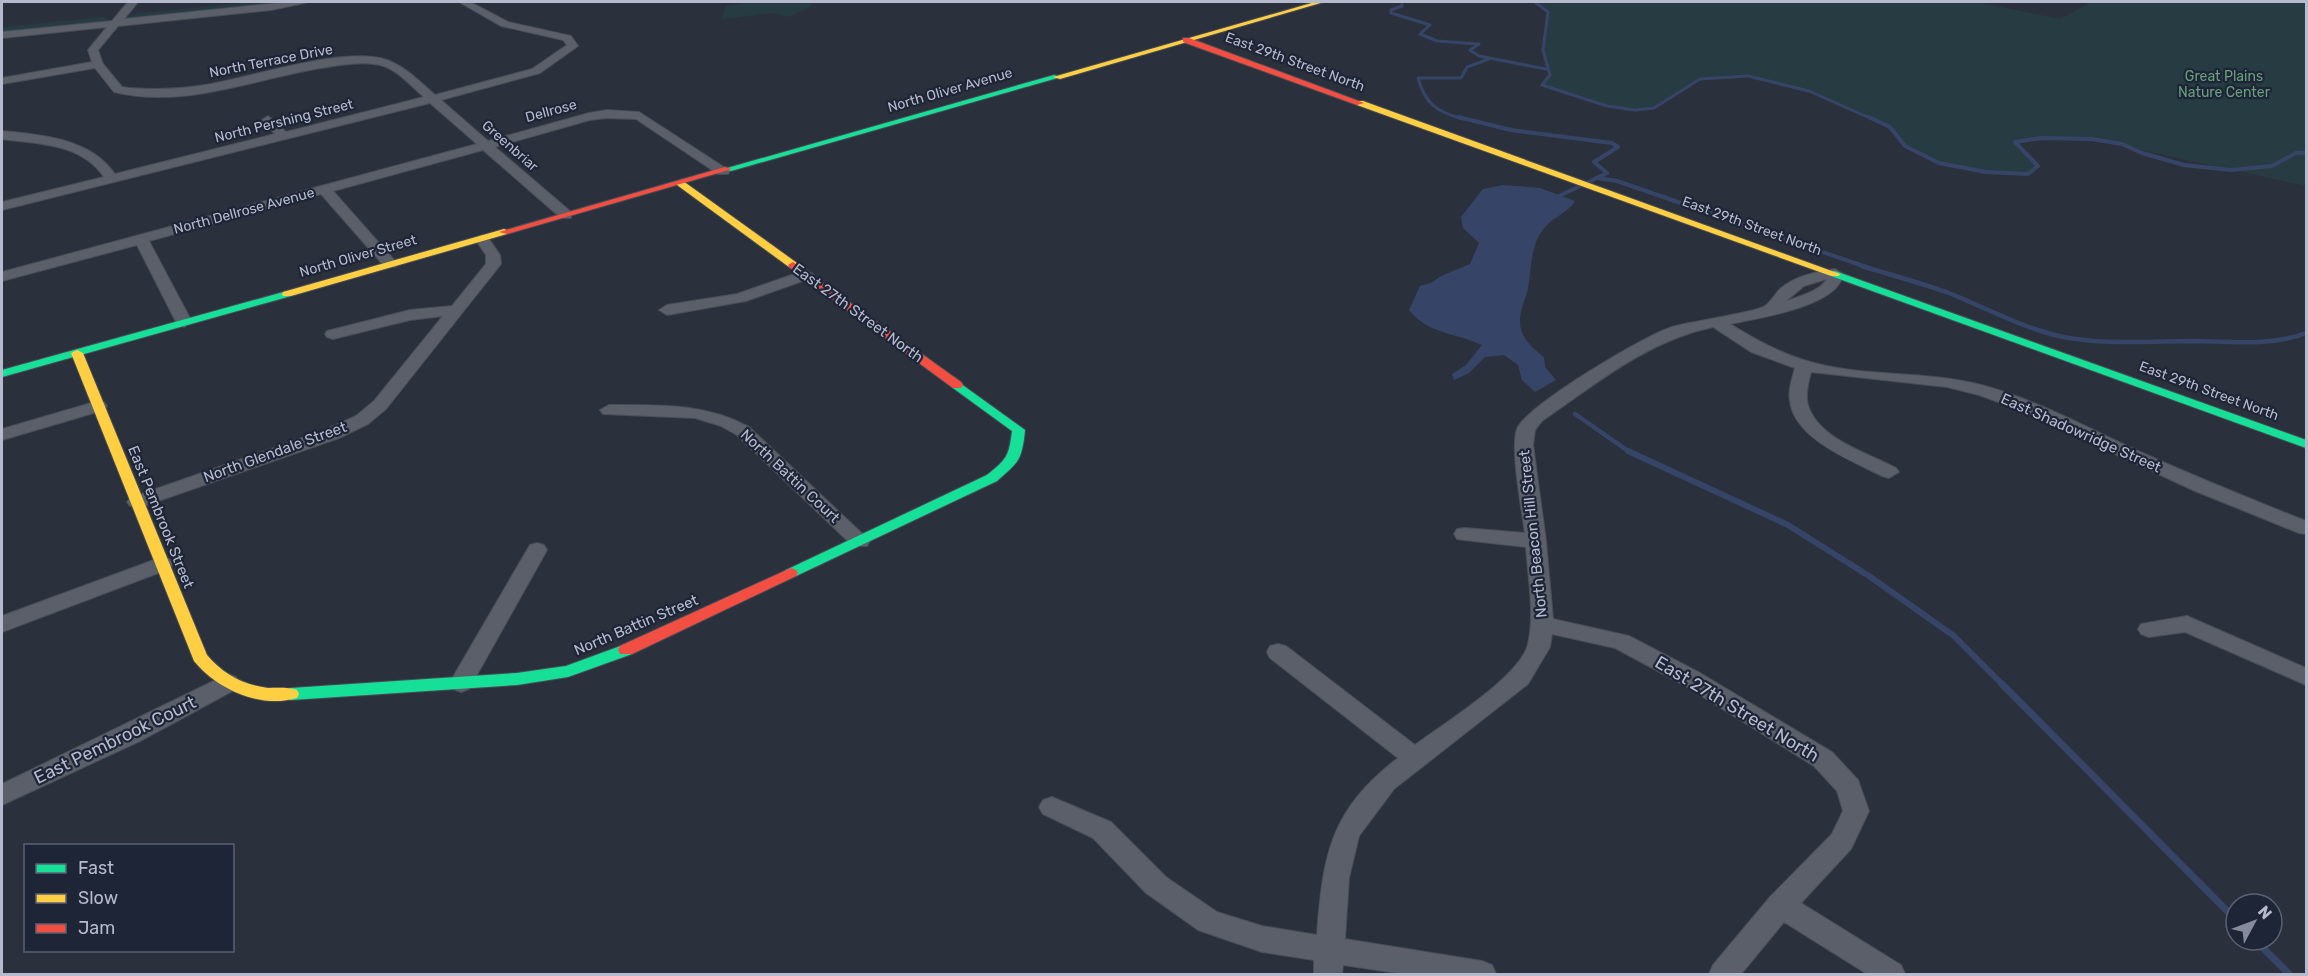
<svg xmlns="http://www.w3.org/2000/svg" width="2308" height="976" viewBox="0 0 2308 976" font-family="Rubik,sans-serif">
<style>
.green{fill:#273b42}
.water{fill:#364567}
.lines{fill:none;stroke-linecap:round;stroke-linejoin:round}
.stream-far4{stroke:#364567;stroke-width:3}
.stream-far3{stroke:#364567;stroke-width:4}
.stream-far2{stroke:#364567;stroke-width:4.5}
.stream-far1{stroke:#364567;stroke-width:6}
.stream{stroke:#364567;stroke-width:7}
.street-casing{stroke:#494d56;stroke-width:2}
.fast-casing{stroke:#494d56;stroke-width:2}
.slow-casing{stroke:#494d56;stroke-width:2}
.jam-casing{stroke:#494d56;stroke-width:2}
.street{fill:#5b5f69;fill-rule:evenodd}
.fast{fill:#16e098;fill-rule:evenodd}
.slow{fill:#ffcf43;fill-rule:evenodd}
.jam{fill:#f24e42;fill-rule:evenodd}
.labels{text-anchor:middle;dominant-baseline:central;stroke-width:4.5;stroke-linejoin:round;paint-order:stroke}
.far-street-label{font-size:14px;fill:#b5bbcc;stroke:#1d2537}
.far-park-label{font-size:14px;fill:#6a9f7c;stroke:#1d2537}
.street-label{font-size:15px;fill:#b5bbcc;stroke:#1d2537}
.near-street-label{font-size:18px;fill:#b5bbcc;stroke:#1d2537}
</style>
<rect width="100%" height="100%" fill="#2b313c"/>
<!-- green -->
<g class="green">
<polygon points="253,2 294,2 124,18 135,14"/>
<polygon points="753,2 814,2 810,7 789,17 772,13 721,19 726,6"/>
<path d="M1535,2H1977L2060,19L2092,2H2306V186L2091,139L2041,138L2016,142L2038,166L2028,174L1986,172L1939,163L1905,146L1890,127L1809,91L1748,76L1701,79L1654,108L1635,110L1607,106L1589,98L1555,91L1542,85L1550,75C1533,47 1550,40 1548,13Z"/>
<polygon points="103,17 108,19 106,21 2,33 2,27"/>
</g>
<!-- water -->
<path class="water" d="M1503,185L1540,188L1575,201C1569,212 1554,217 1546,226C1530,243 1532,266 1528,288C1525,303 1517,313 1521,329C1524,341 1535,350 1544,357L1545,367L1556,380L1535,392L1522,380L1518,365L1504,355L1485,357L1469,373L1454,380L1452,374L1466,365L1482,345C1456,333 1428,334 1409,310L1420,286L1431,283L1441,276L1470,264L1479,243L1463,228L1461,217L1483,189Z"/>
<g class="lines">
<!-- stream-far4 -->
<g class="stream-far4">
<polyline points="1402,2 1402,6 1391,10 1391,13 1430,25 1420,34 1437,41 1479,44 1470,50 1479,56 1546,69"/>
<polyline points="1535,2 1548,12 1543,50 1550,75 1542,85 1607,106 1635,110 1654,108 1700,79 1748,76 1809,91 1872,119"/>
<path d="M1463,119C1437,112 1425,104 1418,78H1461L1467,67L1489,59"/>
</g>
<!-- stream-far3 -->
<g class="stream-far3">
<polyline points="1458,117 1511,130 1612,143 1618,147 1594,162 1607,173 1557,197"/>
<polyline points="1869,117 1890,127 1905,146 1939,163 1986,172 2028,174 2038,166 2015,142 2041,138 2091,139 2122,144 2142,153 2184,165 2231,170 2272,166 2296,153 2306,153"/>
<polyline points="1597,178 1617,181 1866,267"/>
</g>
<!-- stream-far2 -->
<g class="stream-far2">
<path d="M1862,266C1891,275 1921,283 1949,293C1986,308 2031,332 2069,338C2112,345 2154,341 2197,341C2232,342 2273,346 2306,333"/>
<polyline points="1575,414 1631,453"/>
</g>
<!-- stream-far1 -->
<polyline class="stream-far1" points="1628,451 1788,525 1869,576 1954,636 2003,685"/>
<!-- stream -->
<g class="stream">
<polyline points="2002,684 2236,920"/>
<polyline points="2255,940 2289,974"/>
</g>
<defs>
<g id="street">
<path d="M128,2H138L124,19L288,2H309L271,10L118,26L98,50L103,64L122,87L129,88C157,90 184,89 211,84C256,76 345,46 387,60C406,67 420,82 435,95L532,69L567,45L563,40L501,26L459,2H470L508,22L571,36L578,46L540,73L441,100L488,141L589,113L607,110L639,112L730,171L728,174H718L636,119L607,118L590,120L495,147L571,212V218H561L483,150L333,191L395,261L397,264L395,267H385L321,194L149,241L192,322L184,327L176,322L137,245L2,281V272L477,144L430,103L2,210V202L104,177C81,143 38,144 2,139V131C42,135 90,138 115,174L275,134L262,120L268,116L286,132L424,97C411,86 397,69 380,65C362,61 340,65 321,68C254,79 183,109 114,92L95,68L2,84V78L92,62L88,50L107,27L2,38V32L112,21Z"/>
<polygon points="482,235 487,236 500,255 501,264 386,409 368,424 339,438 144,506 130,506 127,502 130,498 325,430 356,416 374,401 443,316 410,320 333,339 327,337 325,334 327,331 410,310 452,306 486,264 486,255 475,239"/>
<path d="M1835,269L1843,274C1839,307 1757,318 1730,324C1755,339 1779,353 1807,361C1866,379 1932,369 1992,388C2042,403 2090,429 2138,451C2194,476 2250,499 2306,521V534L2299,533L2195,491L2020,410L1979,395L1947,387L1811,372C1808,383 1805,395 1808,405C1818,439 1868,453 1896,468L1899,472L1889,478L1882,476C1853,461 1794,439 1790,401C1788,390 1792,379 1795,368L1751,352L1713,327C1647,341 1597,383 1542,421L1535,430L1533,445L1546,541L1553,619L1629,636L1700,673L1832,752L1858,780L1869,811L1851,849L1801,903L1901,965L1905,974H1867L1784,922L1741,974H1709L1713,965L1770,897L1832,834L1843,811L1837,791L1814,766L1684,685L1615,648L1552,634L1550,647L1528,684L1394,789L1359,836L1349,878L1345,939L1482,961L1492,965L1496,974H1403L1343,965L1342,974H1314V960L1262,952L1198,930L1146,893L1093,838L1043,814L1039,807L1043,800L1052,797L1111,822L1166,877L1217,912L1262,926L1317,935C1323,855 1330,810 1398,758L1270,658L1267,652L1270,646L1278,644L1286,646L1415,745C1443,724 1521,676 1528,644C1535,613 1528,578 1526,547L1464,540L1457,539L1454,534L1457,529L1464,528L1525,533C1522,511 1510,448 1517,429C1526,406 1645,335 1672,327C1688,322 1757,312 1765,306C1771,302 1775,294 1780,289C1795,276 1815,272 1835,269ZM1827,279C1820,291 1798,297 1786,301L1804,286Z"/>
<polygon points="806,270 814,275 811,278 746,301 667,315 659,310 667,305 737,294"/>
<polygon points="98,401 104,402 107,406 104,410 2,440 2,429"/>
<path d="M609,405C658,405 705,403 749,427L870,541L867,546H853L737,435L721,426L695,418L603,414L600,410Z"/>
<polygon points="537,543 544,545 547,550 469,689 461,692 453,689 449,683 453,677 527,550 530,545"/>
<polygon points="162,557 169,559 173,564 169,569 2,632 2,616"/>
<polygon points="2187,616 2306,668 2306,685 2185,632 2149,637 2141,634 2138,629 2141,624"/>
<polygon points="228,674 236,677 240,683 236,689 140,741 2,805 2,784"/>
</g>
<g id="fast">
<polygon points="1054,75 1061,77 731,171 724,169"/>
<polygon points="1835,271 2306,440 2306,448 1831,276 1831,272"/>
<polygon points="287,291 291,292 291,296 2,377 2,370"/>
<path d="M957,381L1025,430C1022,460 1019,462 997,481L796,576H786L784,573L786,570L987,475C1007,459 1009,456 1012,431L953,388L951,385Z"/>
<polygon points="626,644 632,646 634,650 632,654 568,677 517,685 291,700 285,698 283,694 285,690 291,688 517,673 566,666"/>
</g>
<g id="slow">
<polygon points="1315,2 1324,2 1060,79 1053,77"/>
<polygon points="1357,101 1363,101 1840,274 1839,276 1831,276 1357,105"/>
<polygon points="677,181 683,181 797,263 797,267 789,267 677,185"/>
<polygon points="504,229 507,230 507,234 291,296 283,296 282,294 283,292"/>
<path d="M77,350L83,353L207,655C223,674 243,685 268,688C278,688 288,687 297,690L299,694L297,698C260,709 217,689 194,661L71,353Z"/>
</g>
<g id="jam">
<polygon points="1183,38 1189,38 1364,103 1357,105 1183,42"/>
<polygon points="725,167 732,169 507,234 499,232"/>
<polygon points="793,262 961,382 963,385 961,388 953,388 789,267 788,265"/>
<polygon points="791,568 796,570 798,573 796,576 632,654 620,654 618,650 620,646"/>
</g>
</defs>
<!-- street casing -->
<use href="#street" class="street-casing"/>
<!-- fast casing -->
<use href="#fast" class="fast-casing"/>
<!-- slow casing -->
<use href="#slow" class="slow-casing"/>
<!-- jam casing -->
<use href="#jam" class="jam-casing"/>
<!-- street -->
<use href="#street" class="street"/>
<!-- fast -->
<use href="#fast" class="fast"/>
<!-- slow -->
<use href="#slow" class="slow"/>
<!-- jam -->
<use href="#jam" class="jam"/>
</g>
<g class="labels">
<!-- far-street labels -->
<g class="far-street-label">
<text transform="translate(271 61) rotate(-11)">North Terrace Drive</text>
<text transform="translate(1295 62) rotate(20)">East 29th Street North</text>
<text transform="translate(950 90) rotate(-16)">North Oliver Avenue</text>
<text transform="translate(551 111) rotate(-15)">Dellrose</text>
<text transform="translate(284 121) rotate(-14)">North Pershing Street</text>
<text transform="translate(510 146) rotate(41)">Greenbriar</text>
<text transform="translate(244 211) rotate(-15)">North Dellrose Avenue</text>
<text transform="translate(1752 226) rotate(20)">East 29th Street North</text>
<text transform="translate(358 256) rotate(-16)">North Oliver Street</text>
<text transform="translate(2209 391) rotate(20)">East 29th Street North</text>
</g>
<!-- far-park labels -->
<g class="far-park-label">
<text x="2224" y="76">Great Plains<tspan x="2224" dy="16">Nature Center</tspan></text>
</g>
<!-- street labels -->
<g class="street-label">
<text transform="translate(858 313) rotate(36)">East 27th Street North</text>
<text transform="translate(2081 433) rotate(24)">East Shadowridge Street</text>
<text transform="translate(275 452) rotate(-20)">North Glendale Street</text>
<text transform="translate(790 476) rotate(43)">North Battin Court</text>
<text transform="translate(161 517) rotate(68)">East Pembrook Street</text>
<text transform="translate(1533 534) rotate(-96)">North Beacon Hill Street</text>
<text transform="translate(636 625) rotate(-23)">North Battin Street</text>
</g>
<!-- near-street labels -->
<g class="near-street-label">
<text transform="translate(1737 709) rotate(31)">East 27th Street North</text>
<text transform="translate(115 740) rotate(-26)">East Pembrook Court</text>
</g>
</g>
<!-- border -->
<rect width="2308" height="976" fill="none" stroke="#b5bbcc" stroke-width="6"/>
<!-- legend -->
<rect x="24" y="844" width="210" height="108" fill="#1d2537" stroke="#5a6173" stroke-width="1.5"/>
<rect x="36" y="864" width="30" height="9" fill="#16e098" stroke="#5a6173" stroke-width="1.5"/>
<text x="78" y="874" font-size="18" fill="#b5bbcc">Fast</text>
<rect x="36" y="894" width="30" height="9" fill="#ffcf43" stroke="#5a6173" stroke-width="1.5"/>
<text x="78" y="904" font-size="18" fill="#b5bbcc">Slow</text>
<rect x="36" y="924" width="30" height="9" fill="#f24e42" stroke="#5a6173" stroke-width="1.5"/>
<text x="78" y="934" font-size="18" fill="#b5bbcc">Jam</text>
<!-- north arrow -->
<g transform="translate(2254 922) rotate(49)"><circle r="28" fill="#1d2537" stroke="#5a6173" stroke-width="1.5"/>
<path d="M0-4.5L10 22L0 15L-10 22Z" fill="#858b9a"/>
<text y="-9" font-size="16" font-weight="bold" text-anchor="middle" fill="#b5bbcc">N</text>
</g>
</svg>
